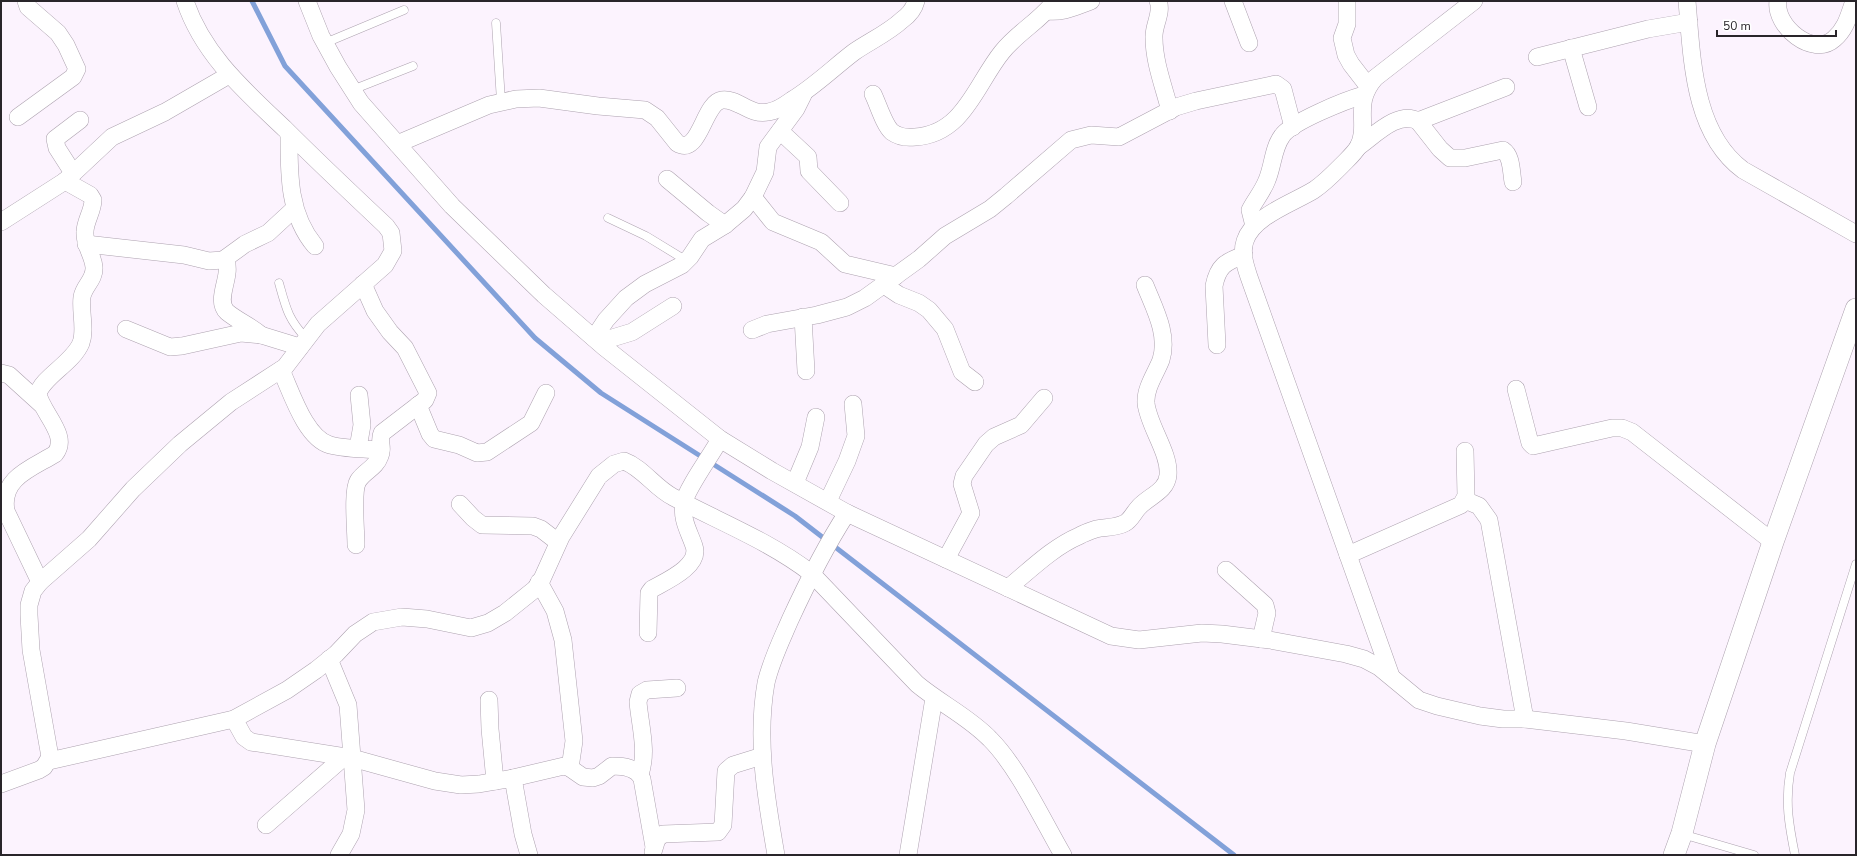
<svg xmlns="http://www.w3.org/2000/svg" width="1857" height="856" viewBox="0 0 1857 856" font-family="'Nunito Sans',sans-serif">
<style>
.lines{fill:none;stroke-linecap:round;stroke-linejoin:round}
.stream{stroke:#82a1d9;stroke-width:5}
.service-casing{stroke:#ada2af;stroke-width:9}
.minor-casing{stroke:#ada2af;stroke-width:18}
.tertiary-casing{stroke:#ada2af;stroke-width:22}
.service{stroke:#fff;stroke-width:8}
.minor{stroke:#fff;stroke-width:17}
.tertiary{stroke:#fff;stroke-width:21}
</style>
<rect width="100%" height="100%" fill="#fcf3fe"/>
<g class="lines">
<!-- stream -->
<polyline class="stream" points="252,1 285,66 535,338 601,393 795,516 1234,855"/>
<defs>
<g id="service">
<polyline points="496,23 501,101"/>
<polyline points="325,43 404,10"/>
<polyline points="352,90 413,66"/>
<polyline points="608,218 646,236 687,261"/>
<path d="M279,283C286,308 288,319 306,338"/>
<polyline points="1682,834 1754,855"/>
<path d="M1795,855C1789,825 1785,803 1790,773L1856,564"/>
</g>
<g id="minor">
<polyline points="307,1 321,36 338,67 361,103 452,206 544,295 604,347 720,439 772,471 847,513 1111,636 1139,640 1202,633 1222,634 1270,640 1346,654 1364,659 1379,667 1419,700 1437,706 1480,716 1503,719 1525,719 1626,731 1705,744"/>
<path d="M1158,1C1163,12 1153,26 1154,38C1154,62 1164,87 1170,111"/>
<polyline points="1233,1 1249,43"/>
<polyline points="1347,1 1347,24 1342,38 1346,55 1351,64 1368,86"/>
<path d="M1687,1C1692,58 1693,133 1743,170L1856,234"/>
<path d="M1778,1C1774,26 1813,58 1834,39C1846,29 1849,15 1854,1"/>
<path d="M1047,11C1064,13 1076,6 1091,1"/>
<polyline points="1571,48 1588,107"/>
<polyline points="1537,57 1648,29 1689,22"/>
<path d="M873,94C878,104 884,125 892,132C899,137 907,138 915,137C964,134 976,84 1002,52C1018,32 1040,21 1055,1"/>
<polyline points="18,117 73,77 77,69 66,45 58,33 28,7 26,1"/>
<polyline points="1418,121 1506,87"/>
<polyline points="780,131 808,157 809,171 840,203"/>
<path d="M289,134C289,173 288,214 315,246"/>
<path d="M397,144L489,105L516,99L539,98L598,106L645,110L657,118L677,143C700,157 703,103 722,100C738,98 750,116 768,112C777,111 785,105 792,100C815,86 833,68 854,52C870,41 888,33 902,20C909,15 914,9 916,1"/>
<path d="M1358,147C1374,136 1398,110 1418,121L1440,149L1450,158H1465L1503,150C1512,156 1511,171 1513,182"/>
<polyline points="73,173 57,148 55,139 80,120"/>
<polyline points="667,179 708,213 725,225"/>
<polyline points="753,197 773,222 821,242 845,264 896,276"/>
<polyline points="1,222 65,181 112,137 165,112 229,75"/>
<path d="M1254,226L1250,210C1255,200 1263,191 1267,180C1273,166 1273,148 1282,136C1291,122 1346,100 1364,95"/>
<polyline points="86,244 184,255 209,261 223,260 245,244 268,233 294,209"/>
<path d="M226,258C227,263 228,268 227,273C226,285 217,303 227,312C238,321 249,325 261,335"/>
<polyline points="884,285 899,295 919,303 929,310 945,329 962,372 975,382"/>
<polyline points="803,317 806,371"/>
<polyline points="126,329 170,347 182,346 241,333 261,335 300,347"/>
<polyline points="752,330 767,324 817,315 847,307 865,298 919,259 945,236 990,209 1006,196 1071,140 1091,135 1119,137 1176,107 1196,101 1276,84 1283,89 1293,127"/>
<polyline points="594,338 606,320 626,298 645,284 682,265 690,257 702,239 725,225 744,209 753,197 765,172 768,147 796,109 803,95"/>
<polyline points="599,342 632,332 673,306"/>
<path d="M1217,345L1214,286C1218,266 1225,262 1244,255"/>
<path d="M281,370C291,391 305,438 330,445C346,449 364,449 381,450"/>
<polyline points="1,373 9,375 41,404"/>
<polyline points="1516,389 1530,443 1533,446 1612,428 1622,428 1632,432 1773,542"/>
<polyline points="418,405 430,434 434,439 459,445 477,453 487,452 531,423 546,393"/>
<polyline points="358,448 362,425 359,395"/>
<polyline points="795,483 810,447 816,417"/>
<polyline points="1465,500 1479,506 1489,520 1525,719"/>
<polyline points="828,501 847,461 856,436 853,404"/>
<polyline points="460,504 473,518 482,525 533,526 541,529 558,542"/>
<path d="M356,545C356,531 352,491 358,481C364,471 376,468 380,456C384,448 378,441 382,433L425,400L428,393L405,348L390,332L375,311L363,284"/>
<polyline points="1348,555 1461,505 1466,496 1465,451"/>
<polyline points="946,559 971,513 962,484 964,476 986,444 994,437 1021,425 1044,398"/>
<polyline points="1226,570 1265,605 1267,613 1261,639"/>
<path d="M40,582L6,511C0,478 32,468 55,454C70,436 42,413 38,394C42,377 73,363 81,343C86,329 80,312 82,297C84,285 95,280 94,267C93,255 84,245 85,232C85,221 93,211 93,200L90,195L65,181"/>
<polyline points="539,582 555,611 563,640 574,741 570,768"/>
<path d="M1008,588C1030,570 1053,547 1079,536C1084,533 1090,531 1096,529C1105,527 1116,528 1125,523C1131,520 1134,512 1139,507C1149,496 1167,491 1168,475C1170,453 1148,425 1146,403C1145,388 1156,373 1161,360C1169,334 1154,308 1145,285"/>
<path d="M648,633L649,593L652,589C666,581 701,566 694,546C689,531 681,520 684,502C687,488 712,454 720,439"/>
<polyline points="329,659 348,705 356,810 351,834 339,855"/>
<path d="M1391,676L1249,277C1245,265 1241,253 1245,241C1253,216 1293,203 1314,190C1326,182 1336,171 1346,161C1350,157 1355,152 1358,147C1370,125 1352,104 1375,78L1474,1"/>
<polyline points="489,700 490,729 495,781"/>
<path d="M234,719L244,737L251,742L352,758L435,781L461,785L479,784L513,778L564,766L570,768L583,777L593,778L599,776L612,766C623,766 637,767 642,779L654,847"/>
<path d="M49,761L234,719L287,690L316,670L336,654L355,634L373,622L402,617L427,619L471,628L488,623L505,613L535,589L542,579L561,537L599,476L614,464L624,461C643,468 655,488 673,497C720,522 769,541 811,573L917,684C941,704 969,717 990,739C1018,767 1042,819 1063,855"/>
<path d="M640,774C648,752 640,725 638,702L640,694L647,690L677,688"/>
<polyline points="513,778 523,834 529,855"/>
<path d="M1,784L39,770L44,767L50,757L31,650L29,615V605L33,591L40,582L89,539L133,489L180,444L231,402L285,367L318,324L385,265L393,251L391,233L386,226C352,194 318,162 285,129C245,91 203,55 185,1"/>
<polyline points="266,825 344,757"/>
<polyline points="653,852 657,839 663,834 718,832 723,825 726,771 733,765 762,756"/>
<path d="M776,855C766,798 756,740 766,683C771,661 781,641 790,620C807,583 825,547 847,513"/>
<polyline points="908,855 934,698"/>
</g>
<polyline id="tertiary" points="1674,855 1682,833 1705,744 1773,542 1856,309"/>
</defs>
<!-- service casing -->
<use href="#service" class="service-casing"/>
<!-- minor casing -->
<use href="#minor" class="minor-casing"/>
<!-- tertiary casing -->
<use href="#tertiary" class="tertiary-casing"/>
<!-- service -->
<use href="#service" class="service"/>
<!-- minor -->
<use href="#minor" class="minor"/>
<!-- tertiary -->
<use href="#tertiary" class="tertiary"/>
</g>
<!-- border -->
<rect width="1857" height="856" fill="none" stroke="#29252a" stroke-width="4"/>
<!-- scale -->
<path d="M1717 30v6h119v-6" fill="none" stroke="#29252a" stroke-width="2"/>
<text x="1723" y="30" font-size="12" fill="#29252a" stroke="#ffffff" stroke-width="3" paint-order="stroke">50 m</text>
</svg>
